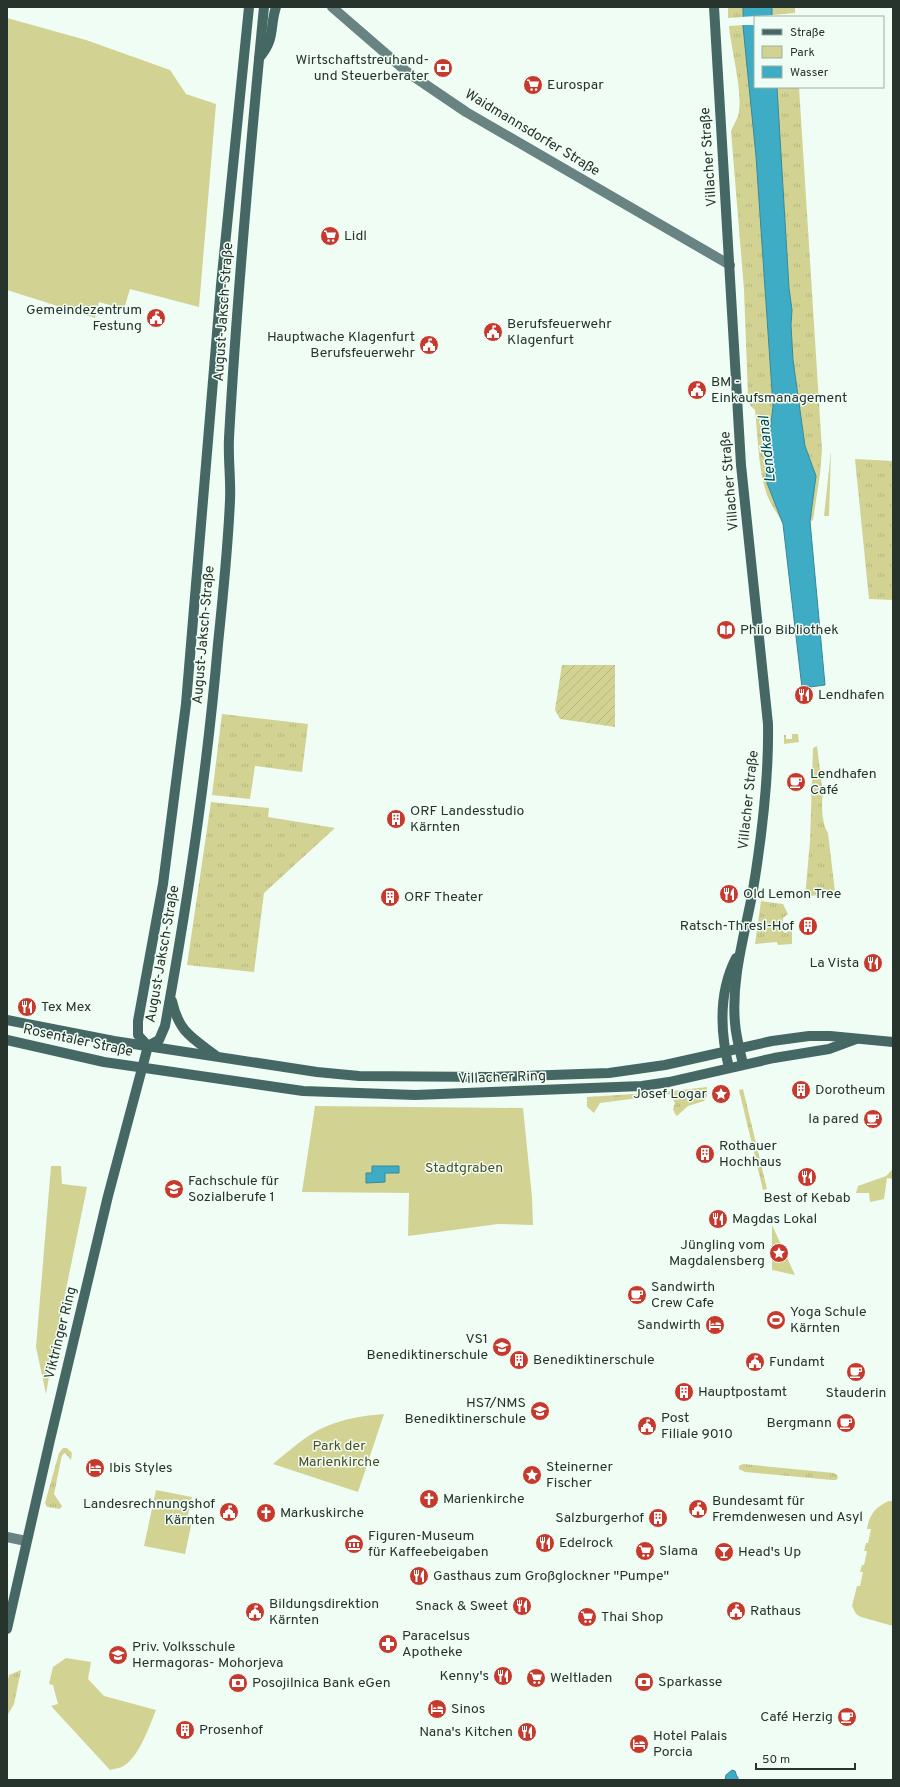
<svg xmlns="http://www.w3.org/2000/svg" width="900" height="1787" viewBox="0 0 900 1787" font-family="Overpass,sans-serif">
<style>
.grass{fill:url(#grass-tufts)}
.park{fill:#d2d392}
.garden{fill:url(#garden-furrows)}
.water{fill:#3facc5;stroke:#388897}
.pier{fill:#effdf5}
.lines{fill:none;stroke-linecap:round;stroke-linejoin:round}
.secondary{stroke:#688381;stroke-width:10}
.primary{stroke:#466865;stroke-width:10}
.labels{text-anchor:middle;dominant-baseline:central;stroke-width:3;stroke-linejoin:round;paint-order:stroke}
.poi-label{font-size:14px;fill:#26342d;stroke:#effdf5;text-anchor:start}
.street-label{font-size:14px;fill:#26342d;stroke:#effdf5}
.park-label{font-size:14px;fill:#4e4e23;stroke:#effdf5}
.water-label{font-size:15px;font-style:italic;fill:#004351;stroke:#effdf5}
</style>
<defs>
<pattern id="grass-tufts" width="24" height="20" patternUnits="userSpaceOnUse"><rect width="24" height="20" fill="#d2d392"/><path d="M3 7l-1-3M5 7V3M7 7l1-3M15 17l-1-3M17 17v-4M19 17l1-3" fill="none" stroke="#b4b67e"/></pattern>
<pattern id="garden-furrows" width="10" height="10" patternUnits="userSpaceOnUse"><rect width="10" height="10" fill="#d2d392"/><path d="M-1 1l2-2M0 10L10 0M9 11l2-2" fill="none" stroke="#b4b67e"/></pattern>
</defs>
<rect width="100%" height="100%" fill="#effdf5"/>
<!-- grass -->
<g class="grass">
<polygon points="728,7 743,7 744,17 728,18"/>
<polygon points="772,7 795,7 795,13 772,15"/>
<path d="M744,25L756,156L773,406L766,467L767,483L782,522C777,513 771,505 767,495C758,469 758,437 755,410L750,405L748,396L744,290L731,131C733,126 736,121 738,116C744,94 731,50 729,26Z"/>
<polygon points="777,87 799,87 822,450 820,474 813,520 810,522 816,476 805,446 793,360 791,325 792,310 789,288"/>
<polygon points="831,451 829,516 824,516"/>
<polygon points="855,459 893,461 893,600 869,599"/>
<polygon points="222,714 308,724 302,772 255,766 250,799 212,795"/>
<polygon points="792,734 798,734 799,742 784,744 784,735 786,735 786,739 792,739"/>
<path d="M817,746L823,794C821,805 822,824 828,833L835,892L805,897L810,841L813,748Z"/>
<polygon points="211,802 269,808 268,817 335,828 264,893 254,972 187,965"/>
<polygon points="761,901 783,904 788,914 783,918 782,930 785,933 792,930 792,944 778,945 777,942 755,944"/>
<polygon points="707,1087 707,1096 704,1101 688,1106 677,1116 675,1114 673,1109 675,1103 670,1094 600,1103 594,1113 587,1107 587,1097 664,1092"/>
<polygon points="743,1089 767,1189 763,1190 739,1090"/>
<polygon points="63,1448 67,1448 72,1453 71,1460 65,1453 62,1455 54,1494 62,1506 60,1509 47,1507 45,1503 59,1453"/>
<polygon points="743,1464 834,1473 837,1475 838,1478 836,1480 832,1480 745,1472 739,1469 739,1466"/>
<polygon points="21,1670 14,1704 7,1716 7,1684 9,1675"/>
</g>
<!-- park -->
<g class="park">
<polygon points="7,18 86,40 170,70 186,94 216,104 199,307 130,289 124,309 99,302 95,318 7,290"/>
<polygon points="315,1106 523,1108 532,1197 533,1225 498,1224 408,1236 409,1193 302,1192"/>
<polygon points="51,1166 61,1166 62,1184 87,1187 55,1343 46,1394 36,1347"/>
<polygon points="893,1169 893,1179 887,1178 884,1199 870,1202 869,1193 856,1193 858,1186 886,1176"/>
<polygon points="772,1225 795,1275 772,1270"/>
<path d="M384,1414L358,1492L273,1464C284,1455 295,1445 307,1437C330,1421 357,1416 384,1414Z"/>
<polygon points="156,1490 192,1497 187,1520 192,1521 185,1554 144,1546"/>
<path d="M889,1501H893V1626L861,1617L856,1614L852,1606L857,1586H860L863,1572H860L862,1565H864L867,1551H864L866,1543H868L871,1529H867C869,1515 876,1506 889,1501Z"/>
<path d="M66,1658L91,1662L88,1679L104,1696L156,1710C149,1727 139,1758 122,1767C119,1768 114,1769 110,1770L51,1706L58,1704L53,1685L49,1684L53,1667Z"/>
</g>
<!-- garden -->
<polygon class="garden" points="562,665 615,665 615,727 560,719 555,710"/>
<!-- water -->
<g class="water">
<polygon points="743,7 772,7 772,17 755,17 755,87 777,87 789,288 792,310 791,325 793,360 805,446 816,476 810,521 825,685 802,688 783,524 767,483 766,467 773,406 756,156 743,26"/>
<polygon points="372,1166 399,1166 399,1173 385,1173 385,1182 366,1183 366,1173 372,1173"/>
<polygon points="732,1770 735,1771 737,1777 738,1777 738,1780 725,1780 726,1775"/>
</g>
<!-- pier -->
<polygon class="pier" points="774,15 774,17 755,17 755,25 741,25 741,17"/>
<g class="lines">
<!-- secondary -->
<g class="secondary">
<polyline points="332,7 407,72 466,112 730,265"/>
<polyline points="7,1537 26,1541"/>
</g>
<!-- primary -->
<g class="primary">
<path d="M714,7L741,465L768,724C769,780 762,835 753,890C745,934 731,978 735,1023C736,1037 740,1051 743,1064"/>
<path d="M259,58C276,38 269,29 276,7"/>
<path d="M172,1001C179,1032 191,1037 215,1055"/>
<polyline points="7,1020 114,1041 317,1072 359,1076 491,1077 609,1073 665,1065 772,1041 809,1036 830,1036 893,1042"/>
<polyline points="7,1040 104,1062 303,1091 415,1095 642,1086 669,1082 774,1058 829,1049 856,1039"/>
<path d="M148,1046L159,1040L165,1026C188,900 207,772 218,644C223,596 228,548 230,500C231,480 228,459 229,438C237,294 250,151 264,7"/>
<polyline points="148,1046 138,1035 138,1021 163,884 186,704 221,285 249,7"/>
<path d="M729,1068C720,1031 718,993 736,958"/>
<polyline points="7,1629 50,1440 108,1196 148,1046"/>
</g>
</g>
<!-- icons -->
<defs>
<symbol id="bank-disc" viewBox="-11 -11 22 22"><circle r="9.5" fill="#c6392d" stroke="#effdf5"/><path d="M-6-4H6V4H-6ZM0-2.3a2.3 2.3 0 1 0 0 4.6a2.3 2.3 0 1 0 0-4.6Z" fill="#fff"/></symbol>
<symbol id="supermarket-disc" viewBox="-11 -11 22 22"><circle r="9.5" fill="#c6392d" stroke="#effdf5"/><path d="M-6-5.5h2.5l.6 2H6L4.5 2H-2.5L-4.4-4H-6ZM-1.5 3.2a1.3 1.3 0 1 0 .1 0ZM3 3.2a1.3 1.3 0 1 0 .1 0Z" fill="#fff"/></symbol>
<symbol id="civic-disc" viewBox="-11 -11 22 22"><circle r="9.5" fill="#c6392d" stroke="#effdf5"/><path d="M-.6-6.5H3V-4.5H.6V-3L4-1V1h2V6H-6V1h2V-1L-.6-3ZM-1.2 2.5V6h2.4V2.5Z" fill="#fff"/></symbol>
<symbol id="library-disc" viewBox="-11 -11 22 22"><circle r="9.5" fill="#c6392d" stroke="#effdf5"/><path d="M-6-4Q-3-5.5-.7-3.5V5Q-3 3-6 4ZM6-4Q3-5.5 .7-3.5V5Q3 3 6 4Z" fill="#fff"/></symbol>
<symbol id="restaurant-disc" viewBox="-11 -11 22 22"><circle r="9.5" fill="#c6392d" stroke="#effdf5"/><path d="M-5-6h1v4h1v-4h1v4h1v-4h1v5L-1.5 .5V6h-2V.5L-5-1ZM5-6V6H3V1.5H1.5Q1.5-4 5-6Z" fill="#fff"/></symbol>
<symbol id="cafe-disc" viewBox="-11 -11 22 22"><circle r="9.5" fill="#c6392d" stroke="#effdf5"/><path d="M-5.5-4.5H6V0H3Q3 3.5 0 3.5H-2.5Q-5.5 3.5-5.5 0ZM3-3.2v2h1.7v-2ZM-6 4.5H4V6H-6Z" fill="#fff"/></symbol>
<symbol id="building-disc" viewBox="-11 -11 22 22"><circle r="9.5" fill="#c6392d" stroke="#effdf5"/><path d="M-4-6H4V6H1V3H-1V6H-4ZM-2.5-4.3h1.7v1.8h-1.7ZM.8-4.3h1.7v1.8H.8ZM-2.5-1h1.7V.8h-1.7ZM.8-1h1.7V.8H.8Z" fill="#fff"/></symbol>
<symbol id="sight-disc" viewBox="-11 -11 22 22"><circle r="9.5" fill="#c6392d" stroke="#effdf5"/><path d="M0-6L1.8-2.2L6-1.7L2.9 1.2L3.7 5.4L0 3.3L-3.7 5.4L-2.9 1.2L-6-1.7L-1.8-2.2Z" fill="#fff"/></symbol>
<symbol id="university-disc" viewBox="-11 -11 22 22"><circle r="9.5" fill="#c6392d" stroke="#effdf5"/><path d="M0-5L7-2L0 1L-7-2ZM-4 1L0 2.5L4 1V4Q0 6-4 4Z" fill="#fff"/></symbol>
<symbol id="stadium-disc" viewBox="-11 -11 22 22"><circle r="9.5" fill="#c6392d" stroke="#effdf5"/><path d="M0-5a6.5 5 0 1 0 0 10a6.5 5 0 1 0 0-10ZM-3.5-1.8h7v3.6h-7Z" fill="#fff"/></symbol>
<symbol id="hotel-disc" viewBox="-11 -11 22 22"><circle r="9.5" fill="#c6392d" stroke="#effdf5"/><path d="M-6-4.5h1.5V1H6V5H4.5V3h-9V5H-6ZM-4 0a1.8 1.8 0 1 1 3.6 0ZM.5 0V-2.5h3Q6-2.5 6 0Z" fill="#fff"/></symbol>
<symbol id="school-disc" viewBox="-11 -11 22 22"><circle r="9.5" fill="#c6392d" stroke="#effdf5"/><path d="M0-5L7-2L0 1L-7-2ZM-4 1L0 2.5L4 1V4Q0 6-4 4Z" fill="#fff"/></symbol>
<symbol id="church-disc" viewBox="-11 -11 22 22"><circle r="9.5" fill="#c6392d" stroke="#effdf5"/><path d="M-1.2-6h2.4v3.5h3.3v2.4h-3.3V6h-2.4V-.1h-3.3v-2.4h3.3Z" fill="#fff"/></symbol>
<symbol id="museum-disc" viewBox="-11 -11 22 22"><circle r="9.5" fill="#c6392d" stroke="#effdf5"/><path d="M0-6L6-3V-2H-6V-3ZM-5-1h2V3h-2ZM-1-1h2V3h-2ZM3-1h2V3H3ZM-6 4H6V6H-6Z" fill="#fff"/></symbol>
<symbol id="bar-disc" viewBox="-11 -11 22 22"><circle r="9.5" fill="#c6392d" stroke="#effdf5"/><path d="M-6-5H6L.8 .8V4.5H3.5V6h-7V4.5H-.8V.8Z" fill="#fff"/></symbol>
<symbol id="pharmacy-disc" viewBox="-11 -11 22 22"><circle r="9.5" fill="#c6392d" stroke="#effdf5"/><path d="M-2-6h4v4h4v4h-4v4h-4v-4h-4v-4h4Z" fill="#fff"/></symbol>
</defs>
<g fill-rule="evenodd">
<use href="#bank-disc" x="432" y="57" width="22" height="22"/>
<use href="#supermarket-disc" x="522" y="74" width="22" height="22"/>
<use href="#supermarket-disc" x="319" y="225" width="22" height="22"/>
<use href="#civic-disc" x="145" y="307" width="22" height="22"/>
<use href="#civic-disc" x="482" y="321" width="22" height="22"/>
<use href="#civic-disc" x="418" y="334" width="22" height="22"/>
<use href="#civic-disc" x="686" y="379" width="22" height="22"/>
<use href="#library-disc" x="715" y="619" width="22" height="22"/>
<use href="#restaurant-disc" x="793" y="684" width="22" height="22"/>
<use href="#cafe-disc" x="785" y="771" width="22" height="22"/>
<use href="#building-disc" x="385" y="808" width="22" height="22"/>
<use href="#restaurant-disc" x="718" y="883" width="22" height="22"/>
<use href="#building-disc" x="379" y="886" width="22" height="22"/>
<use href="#building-disc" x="797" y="915" width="22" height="22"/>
<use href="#restaurant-disc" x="862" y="952" width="22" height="22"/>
<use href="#restaurant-disc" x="16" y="996" width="22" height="22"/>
<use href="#building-disc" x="790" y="1079" width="22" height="22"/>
<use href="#sight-disc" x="710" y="1083" width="22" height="22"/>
<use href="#cafe-disc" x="862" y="1108" width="22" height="22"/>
<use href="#building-disc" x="694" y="1143" width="22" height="22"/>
<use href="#restaurant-disc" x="796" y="1166" width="22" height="22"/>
<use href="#university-disc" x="163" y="1178" width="22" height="22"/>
<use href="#restaurant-disc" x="707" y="1208" width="22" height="22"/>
<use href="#sight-disc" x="768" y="1242" width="22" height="22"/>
<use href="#cafe-disc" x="626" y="1284" width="22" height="22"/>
<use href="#stadium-disc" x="765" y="1309" width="22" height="22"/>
<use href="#hotel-disc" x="704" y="1314" width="22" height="22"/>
<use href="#school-disc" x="491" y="1336" width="22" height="22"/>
<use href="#building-disc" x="508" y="1349" width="22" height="22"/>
<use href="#civic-disc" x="744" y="1351" width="22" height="22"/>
<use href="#cafe-disc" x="845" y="1361" width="22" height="22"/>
<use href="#building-disc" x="673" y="1381" width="22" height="22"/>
<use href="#school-disc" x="529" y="1400" width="22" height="22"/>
<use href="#cafe-disc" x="835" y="1412" width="22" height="22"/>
<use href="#civic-disc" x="636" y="1415" width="22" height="22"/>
<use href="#hotel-disc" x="84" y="1457" width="22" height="22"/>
<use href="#sight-disc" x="521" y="1464" width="22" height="22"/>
<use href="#church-disc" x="418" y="1488" width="22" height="22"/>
<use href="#civic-disc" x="687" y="1498" width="22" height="22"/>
<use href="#civic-disc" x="218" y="1501" width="22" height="22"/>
<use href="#church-disc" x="255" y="1502" width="22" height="22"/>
<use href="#building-disc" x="647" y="1507" width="22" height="22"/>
<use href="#restaurant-disc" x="534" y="1532" width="22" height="22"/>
<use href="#museum-disc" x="343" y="1533" width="22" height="22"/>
<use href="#supermarket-disc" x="634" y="1540" width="22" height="22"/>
<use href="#bar-disc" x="713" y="1541" width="22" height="22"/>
<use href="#restaurant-disc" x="408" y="1565" width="22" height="22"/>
<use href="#restaurant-disc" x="511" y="1595" width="22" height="22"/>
<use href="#civic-disc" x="725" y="1600" width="22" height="22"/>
<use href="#civic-disc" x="244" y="1601" width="22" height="22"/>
<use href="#supermarket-disc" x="576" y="1606" width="22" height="22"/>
<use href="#pharmacy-disc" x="377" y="1633" width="22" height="22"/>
<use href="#school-disc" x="107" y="1644" width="22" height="22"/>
<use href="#restaurant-disc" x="492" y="1665" width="22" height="22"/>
<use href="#supermarket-disc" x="525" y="1667" width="22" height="22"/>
<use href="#bank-disc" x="633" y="1671" width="22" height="22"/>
<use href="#bank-disc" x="227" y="1672" width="22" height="22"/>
<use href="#hotel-disc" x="426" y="1698" width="22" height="22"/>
<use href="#cafe-disc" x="836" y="1706" width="22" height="22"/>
<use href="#building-disc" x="174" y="1719" width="22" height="22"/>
<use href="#restaurant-disc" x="516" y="1721" width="22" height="22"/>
<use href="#hotel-disc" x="628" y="1733" width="22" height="22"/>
</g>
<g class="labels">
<!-- poi labels -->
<g class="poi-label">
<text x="429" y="60" text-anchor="end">Wirtschaftstreuhand-<tspan x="429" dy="16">und Steuerberater</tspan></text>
<text x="547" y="85">Eurospar</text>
<text x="344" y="236">Lidl</text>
<text x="142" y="310" text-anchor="end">Gemeindezentrum<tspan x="142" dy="16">Festung</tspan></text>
<text x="507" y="324">Berufsfeuerwehr<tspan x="507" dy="16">Klagenfurt</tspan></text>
<text x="415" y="337" text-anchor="end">Hauptwache Klagenfurt<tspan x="415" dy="16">Berufsfeuerwehr</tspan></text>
<text x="711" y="382">BM -<tspan x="711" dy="16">Einkaufsmanagement</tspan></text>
<text x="740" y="630">Philo Bibliothek</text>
<text x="818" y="695">Lendhafen</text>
<text x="810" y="774">Lendhafen<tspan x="810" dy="16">Café</tspan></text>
<text x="410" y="811">ORF Landesstudio<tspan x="410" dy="16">Kärnten</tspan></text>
<text x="743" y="894">Old Lemon Tree</text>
<text x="404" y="897">ORF Theater</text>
<text x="794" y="926" text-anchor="end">Ratsch-Thresl-Hof</text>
<text x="859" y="963" text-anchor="end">La Vista</text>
<text x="41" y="1007">Tex Mex</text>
<text x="815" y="1090">Dorotheum</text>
<text x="707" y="1094" text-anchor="end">Josef Logar</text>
<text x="859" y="1119" text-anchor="end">la pared</text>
<text x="719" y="1146">Rothauer<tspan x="719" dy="16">Hochhaus</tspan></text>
<text x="188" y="1181">Fachschule für<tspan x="188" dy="16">Sozialberufe 1</tspan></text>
<text x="807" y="1198" text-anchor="middle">Best of Kebab</text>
<text x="732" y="1219">Magdas Lokal</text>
<text x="765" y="1245" text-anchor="end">Jüngling vom<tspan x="765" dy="16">Magdalensberg</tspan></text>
<text x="651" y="1287">Sandwirth<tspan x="651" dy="16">Crew Cafe</tspan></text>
<text x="790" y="1312">Yoga Schule<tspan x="790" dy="16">Kärnten</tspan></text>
<text x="701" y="1325" text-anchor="end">Sandwirth</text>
<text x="488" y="1339" text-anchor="end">VS1<tspan x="488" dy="16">Benediktinerschule</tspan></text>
<text x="533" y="1360">Benediktinerschule</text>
<text x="769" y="1362">Fundamt</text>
<text x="698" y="1392">Hauptpostamt</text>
<text x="856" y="1393" text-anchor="middle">Stauderin</text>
<text x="526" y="1403" text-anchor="end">HS7/NMS<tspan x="526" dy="16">Benediktinerschule</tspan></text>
<text x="661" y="1418">Post<tspan x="661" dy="16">Filiale 9010</tspan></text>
<text x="832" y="1423" text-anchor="end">Bergmann</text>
<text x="546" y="1467">Steinerner<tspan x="546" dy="16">Fischer</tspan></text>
<text x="109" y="1468">Ibis Styles</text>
<text x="443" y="1499">Marienkirche</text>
<text x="712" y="1501">Bundesamt für<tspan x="712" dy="16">Fremdenwesen und Asyl</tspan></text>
<text x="215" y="1504" text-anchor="end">Landesrechnungshof<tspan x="215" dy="16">Kärnten</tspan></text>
<text x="280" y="1513">Markuskirche</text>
<text x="644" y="1518" text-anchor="end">Salzburgerhof</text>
<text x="368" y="1536">Figuren-Museum<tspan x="368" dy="16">für Kaffeebeigaben</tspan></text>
<text x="559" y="1543">Edelrock</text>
<text x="659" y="1551">Slama</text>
<text x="738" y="1552">Head's Up</text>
<text x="433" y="1576">Gasthaus zum Großglockner "Pumpe"</text>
<text x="269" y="1604">Bildungsdirektion<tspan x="269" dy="16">Kärnten</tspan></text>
<text x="508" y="1606" text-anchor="end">Snack &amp; Sweet</text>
<text x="750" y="1611">Rathaus</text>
<text x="601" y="1617">Thai Shop</text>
<text x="402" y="1636">Paracelsus<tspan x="402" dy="16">Apotheke</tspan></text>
<text x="132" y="1647">Priv. Volksschule<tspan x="132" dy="16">Hermagoras- Mohorjeva</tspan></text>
<text x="489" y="1676" text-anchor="end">Kenny's</text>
<text x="550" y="1678">Weltladen</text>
<text x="658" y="1682">Sparkasse</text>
<text x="252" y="1683">Posojilnica Bank eGen</text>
<text x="451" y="1709">Sinos</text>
<text x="833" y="1717" text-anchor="end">Café Herzig</text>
<text x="199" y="1730">Prosenhof</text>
<text x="513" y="1732" text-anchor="end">Nana's Kitchen</text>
<text x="653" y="1736">Hotel Palais<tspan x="653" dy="16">Porcia</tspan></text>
</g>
<!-- street labels -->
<g class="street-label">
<text transform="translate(532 133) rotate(31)">Waidmannsdorfer Straße</text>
<text transform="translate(709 157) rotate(-94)">Villacher Straße</text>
<text transform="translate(224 312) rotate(-86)">August-Jaksch-Straße</text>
<text transform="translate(730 481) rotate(-95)">Villacher Straße</text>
<text transform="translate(204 635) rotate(-85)">August-Jaksch-Straße</text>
<text transform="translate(749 800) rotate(-84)">Villacher Straße</text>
<text transform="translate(163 954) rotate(-80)">August-Jaksch-Straße</text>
<text transform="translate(78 1041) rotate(12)">Rosentaler Straße</text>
<text transform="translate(502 1078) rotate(-2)">Villacher Ring</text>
<text transform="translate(61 1333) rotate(-76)">Viktringer Ring</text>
</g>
<!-- park labels -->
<g class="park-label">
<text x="464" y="1168">Stadtgraben</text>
<text x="339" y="1446">Park der<tspan x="339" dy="16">Marienkirche</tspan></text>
</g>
<!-- water labels -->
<g class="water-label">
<text transform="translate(768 449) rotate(-96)">Lendkanal</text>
</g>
</g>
<!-- border -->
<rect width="900" height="1787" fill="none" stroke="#26342d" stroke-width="16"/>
<!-- legend -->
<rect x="754" y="16" width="130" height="72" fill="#effdf5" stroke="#9fada5"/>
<rect x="762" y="29" width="20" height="6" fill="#466865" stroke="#9fada5"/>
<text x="790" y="36" font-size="12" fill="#26342d">Straße</text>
<rect x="762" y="46" width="20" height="12" fill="#d2d392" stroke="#9fada5"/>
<text x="790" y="56" font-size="12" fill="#26342d">Park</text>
<rect x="762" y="66" width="20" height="12" fill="#3facc5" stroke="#9fada5"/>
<text x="790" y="76" font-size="12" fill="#26342d">Wasser</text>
<!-- scale -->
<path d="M756 1763v6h99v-6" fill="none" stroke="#26342d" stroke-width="2"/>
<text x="762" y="1763" font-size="12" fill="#26342d" stroke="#effdf5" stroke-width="3" paint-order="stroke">50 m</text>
</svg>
